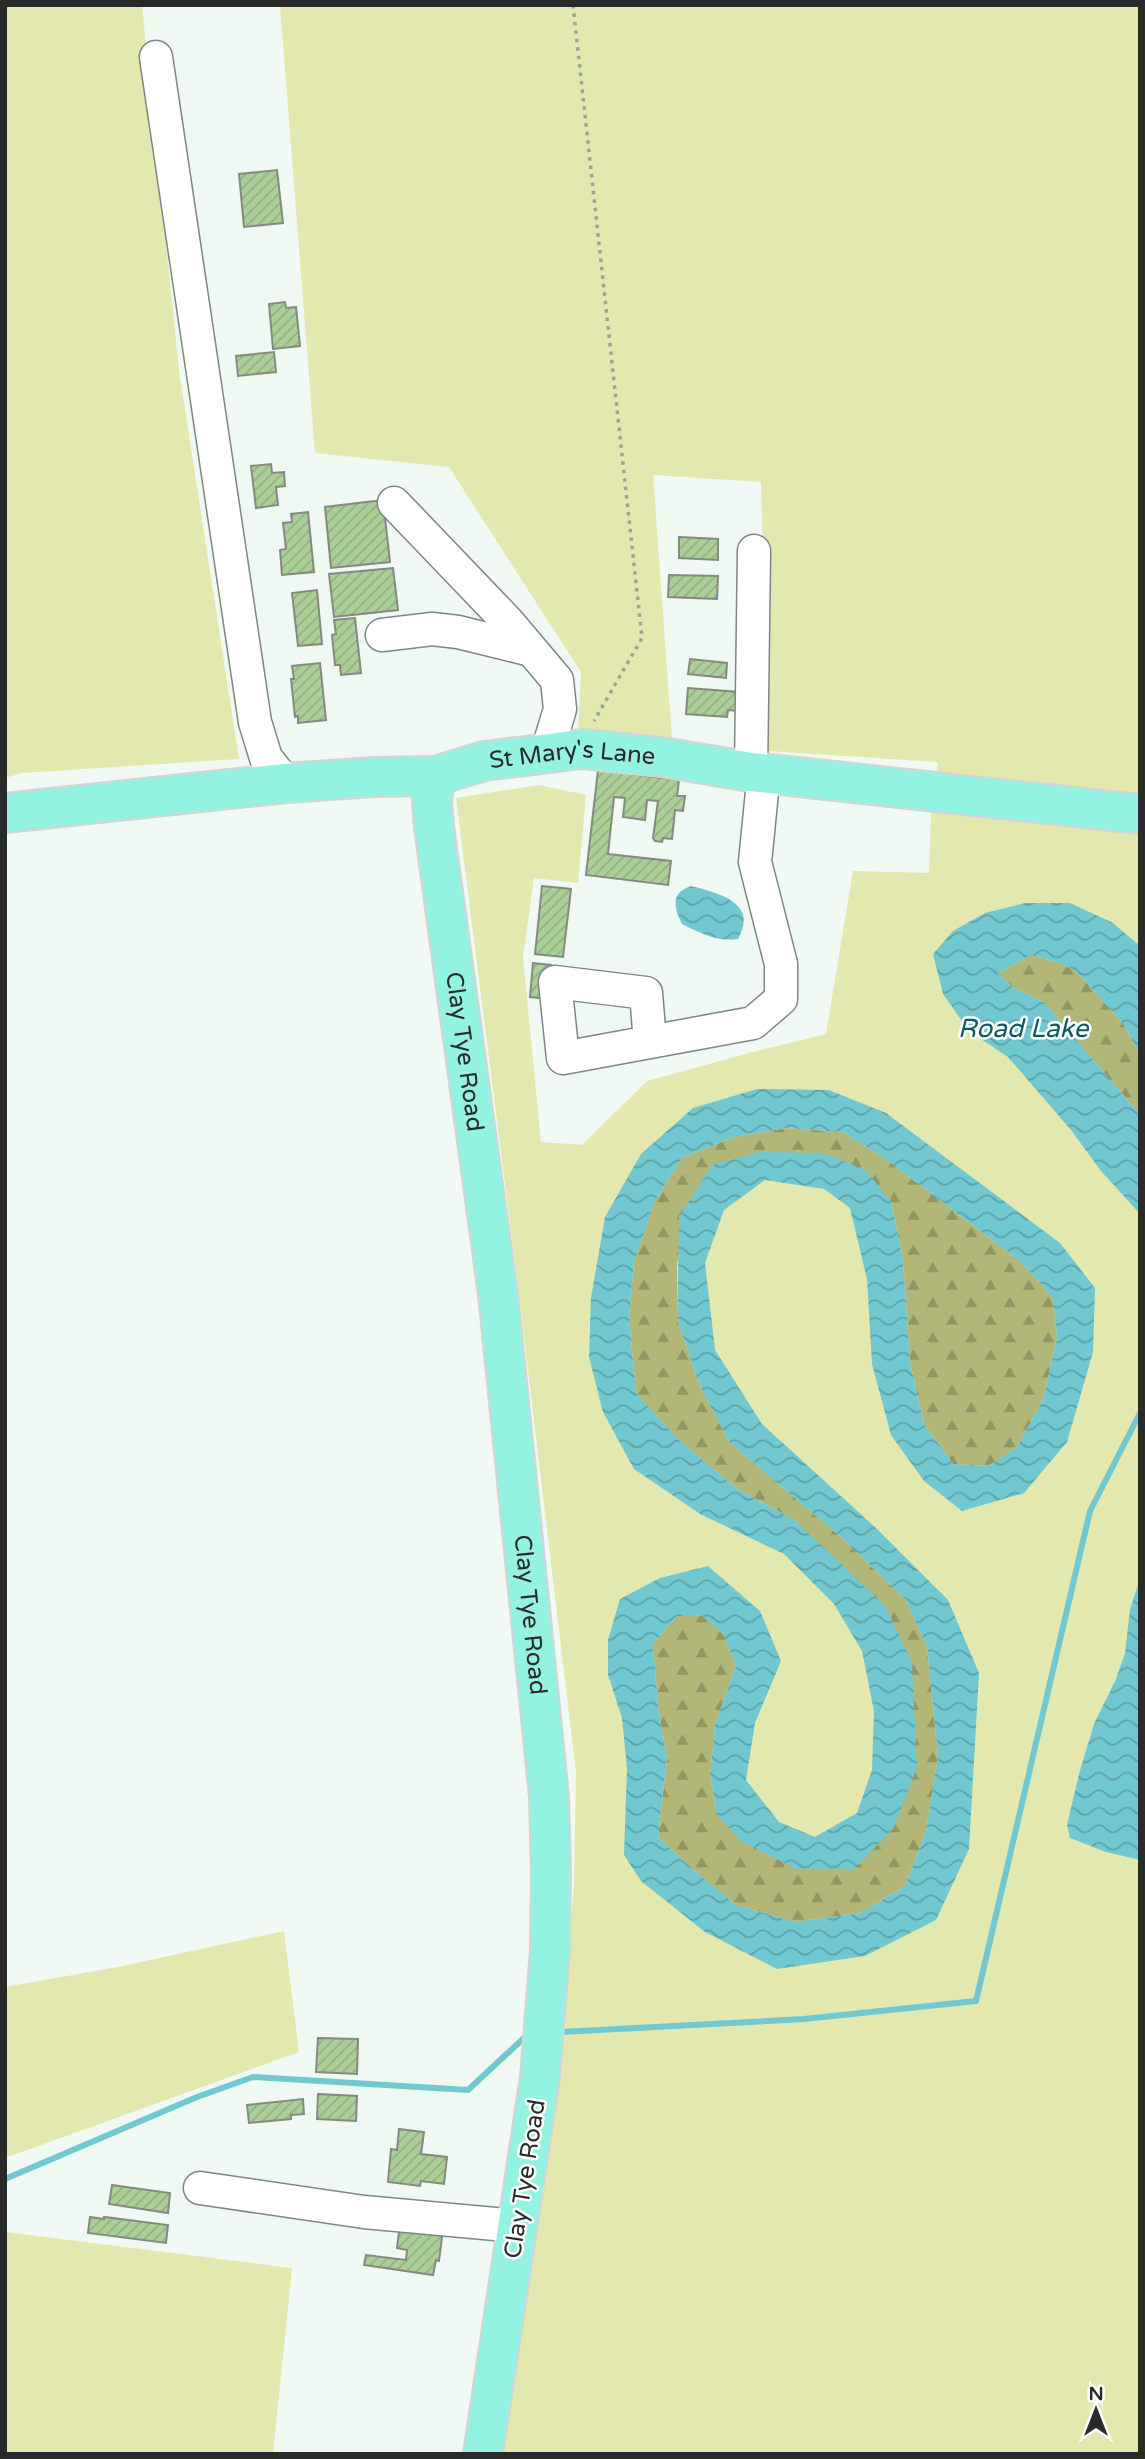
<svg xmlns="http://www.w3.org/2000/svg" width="1145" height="2459" viewBox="0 0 1145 2459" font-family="'Varela Round',sans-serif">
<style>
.green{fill:#e3e8ae}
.forest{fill:url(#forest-firs)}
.water{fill:url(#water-waves);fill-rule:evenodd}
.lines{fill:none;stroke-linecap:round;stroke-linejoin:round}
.stream{stroke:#71c8d0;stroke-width:6}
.building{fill:url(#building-hatch);stroke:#848981;stroke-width:2}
.minor-casing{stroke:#7e8681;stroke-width:35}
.major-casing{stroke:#d4d5d4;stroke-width:42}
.path{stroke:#9ca29e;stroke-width:3.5;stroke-dasharray:3.5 5;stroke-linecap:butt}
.minor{stroke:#fff;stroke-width:32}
.major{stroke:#94f2e3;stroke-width:38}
.labels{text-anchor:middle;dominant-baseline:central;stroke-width:5;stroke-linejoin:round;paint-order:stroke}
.street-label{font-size:24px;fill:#282b29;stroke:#fff}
.water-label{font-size:26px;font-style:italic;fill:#0c5a60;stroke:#fff}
</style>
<defs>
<pattern id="forest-firs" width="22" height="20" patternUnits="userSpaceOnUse" patternTransform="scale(1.75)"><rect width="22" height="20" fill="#b2b777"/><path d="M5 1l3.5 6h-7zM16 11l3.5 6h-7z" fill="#919562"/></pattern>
<pattern id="water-waves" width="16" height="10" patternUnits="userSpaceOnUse" patternTransform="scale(1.75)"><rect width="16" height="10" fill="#71c8d0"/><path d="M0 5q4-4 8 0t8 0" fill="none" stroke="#5da3a9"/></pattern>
<pattern id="building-hatch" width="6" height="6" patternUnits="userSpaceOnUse" patternTransform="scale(1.75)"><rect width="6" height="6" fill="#aacf97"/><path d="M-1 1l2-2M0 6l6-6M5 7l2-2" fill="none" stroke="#92b282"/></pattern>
</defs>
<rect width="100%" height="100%" fill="#eff8f2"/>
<!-- green -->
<g class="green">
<polygon points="5,5 142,5 179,371 239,759 22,773 5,778"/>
<polygon points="280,5 1140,5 1140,2454 500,2454 560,2064 574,1884 576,1772 518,1286 456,798 539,785 586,795 578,883 534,878 523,957 541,1142 582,1145 647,1081 745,1054 826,1034 853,871 929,873 931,817 938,762 769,751 761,482 653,475 672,739 578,732 581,672 449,467 315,453"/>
<polygon points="284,1931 299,2052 5,2158 5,1987 118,1967"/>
<polygon points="5,2232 292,2268 273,2454 5,2454"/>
</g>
<!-- forest -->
<g class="forest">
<polygon points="1031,955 1057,962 1076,971 1125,1026 1140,1056 1140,1115 1045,1003 1013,987 998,974"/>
<polygon points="786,1128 843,1132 891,1163 1022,1263 1053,1298 1057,1338 1043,1400 1017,1447 988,1466 953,1464 924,1424 910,1362 903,1260 891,1201 762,1151 677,1262 677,1319 700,1386 729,1442 841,1537 905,1599 927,1647 938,1756 926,1832 905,1886 860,1913 796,1922 736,1905 696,1872 658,1837 667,1759 658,1706 653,1644 677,1616 703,1616 724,1635 736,1666 715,1725 710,1775 717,1815 853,1870 912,1663 796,1521 736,1488 679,1440 636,1393 629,1317 634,1262 655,1201 682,1158 734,1137"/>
</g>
<!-- water -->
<g class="water">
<path d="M691,886C719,893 759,903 738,939C717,942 700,933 682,924C674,907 670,893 691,886Z"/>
<polygon points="1025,903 1070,903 1113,923 1140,946 1140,1056 1125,1026 1076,971 1057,962 1031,955 998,974 1013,987 1045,1003 1140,1115 1140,1214 1101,1171 1071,1130 1008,1057 969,1031 943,994 933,954 953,931 985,913"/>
<path d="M757,1089L829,1090L886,1113L1060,1243L1095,1288L1093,1352L1067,1442L1024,1493L962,1511L924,1481L891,1435L872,1364L867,1279L850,1208L824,1189L765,1180L724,1210L705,1263L715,1350L762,1424L876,1528L948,1600L979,1673L969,1849L936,1920L865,1956L777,1969L705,1932L641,1881L624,1855L627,1768L622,1718L608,1675V1640L620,1599L660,1578L708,1566L760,1611L781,1661L755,1723L746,1780L779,1822L815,1837L857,1813L872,1770L874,1711L862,1651L834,1604L784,1554L700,1514L634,1469L603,1412L589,1357L591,1298L605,1217L641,1154L693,1108ZM786,1128L843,1132L891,1163L1022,1263L1053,1298L1057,1338L1043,1400L1017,1447L988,1466L953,1464L924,1424L910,1362L903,1260L891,1201L865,1170L827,1154L762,1151L712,1165L679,1217L677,1319L700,1386L729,1442L841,1537L905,1599L927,1647L938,1756L926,1832L905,1886L860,1913L796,1922L736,1905L696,1872L658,1837L667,1759L658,1706L653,1644L677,1616H703L724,1635L736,1666L715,1725L710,1775L717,1815L741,1841L798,1870H853L893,1829L917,1768L912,1663L886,1607L796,1521L736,1488L679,1440L636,1393L629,1317L634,1262L655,1201L682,1158L734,1137Z"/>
<polygon points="1140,1579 1140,1860 1106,1852 1070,1838 1067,1825 1079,1774 1094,1724 1116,1679 1125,1653 1130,1609"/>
</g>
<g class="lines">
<!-- stream -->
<g class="stream">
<polyline points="561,2032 804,2019 976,2001 1090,1511 1140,1413"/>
<polyline points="5,2179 197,2097 253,2077 468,2090 525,2037"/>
</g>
</g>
<!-- building -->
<g class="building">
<polygon points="277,170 283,223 244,227 239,174"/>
<polygon points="285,302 286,308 296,307 300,346 273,349 269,304"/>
<polygon points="274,352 276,372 238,376 236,356"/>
<polygon points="271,464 272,473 284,472 285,486 276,487 278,505 256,508 251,466"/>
<polygon points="383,500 390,562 331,568 325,507"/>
<polygon points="308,512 314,572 282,575 280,550 286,549 283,523 292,522 291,514"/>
<polygon points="679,537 718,539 718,560 679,558"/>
<polygon points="393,568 398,610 334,617 329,574"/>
<polygon points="669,575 718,576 717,599 668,597"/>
<polygon points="317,590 322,644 298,646 292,593"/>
<polygon points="355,618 361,673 341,675 340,665 335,665 332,635 336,634 334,620"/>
<polygon points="690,659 727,663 726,678 688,674"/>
<polygon points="320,663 326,720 298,723 298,716 295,717 291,679 294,679 292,666"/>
<polygon points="688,688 739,692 738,711 728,710 727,717 686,714"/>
<polygon points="598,770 679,780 677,796 685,796 683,811 675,810 672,839 663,838 662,842 655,841 653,838 658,801 647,800 645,820 623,817 625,798 614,797 608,854 671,861 668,885 586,875"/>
<polygon points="542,886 571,889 563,957 535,954"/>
<polygon points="533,963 551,965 547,999 530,997"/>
<polygon points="318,2038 358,2039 357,2074 316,2072"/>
<polygon points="318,2094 357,2096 356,2121 317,2119"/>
<polygon points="303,2099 304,2114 291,2115 291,2119 249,2123 247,2105"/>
<polygon points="399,2129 424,2132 421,2154 447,2157 444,2184 421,2181 420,2186 388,2182 391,2149 397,2150"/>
<polygon points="112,2185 170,2193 168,2213 109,2204"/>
<polygon points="90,2217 104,2219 104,2217 168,2225 166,2243 88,2233"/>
<polygon points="400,2223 443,2229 439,2261 436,2260 433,2275 364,2265 366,2255 406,2260 407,2250 397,2248"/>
</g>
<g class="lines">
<defs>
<g id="minor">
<polyline points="156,57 255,722 266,758 286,783"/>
<polyline points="394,503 508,622 557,680 560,709 547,752"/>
<polyline points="382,635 432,629 458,632 531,650"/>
<polyline points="751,772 754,551"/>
<polyline points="650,1042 646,993 555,982 563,1058 753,1023 781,999 781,964 755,862 764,772"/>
<polyline points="200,2188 364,2212 517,2226"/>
</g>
<g id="major">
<path id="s1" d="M435,776L432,801L434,827L498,1294L549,1797L551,1873L550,1950L540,2077L483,2454"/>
<path id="s2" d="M5,813L286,783L374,777L435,776L484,761L582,749L662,757L751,772L1140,814"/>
</g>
</defs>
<!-- minor casing -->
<use href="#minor" class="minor-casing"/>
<!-- major casing -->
<use href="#major" class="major-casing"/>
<!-- path -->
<polyline class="path" points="573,5 642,638 594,721"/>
<!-- minor -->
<use href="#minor" class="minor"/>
<!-- major -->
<use href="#major" class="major"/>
</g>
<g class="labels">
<!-- street labels -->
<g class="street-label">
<text stroke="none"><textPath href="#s2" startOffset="572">St Mary's Lane</textPath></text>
<text stroke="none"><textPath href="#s1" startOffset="278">Clay Tye Road</textPath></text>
<text stroke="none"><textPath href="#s1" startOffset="845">Clay Tye Road</textPath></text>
<text transform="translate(525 2179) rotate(-81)">Clay Tye Road</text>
</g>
<!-- water labels -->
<g class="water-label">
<text x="1023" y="1028">Road Lake</text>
</g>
</g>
<!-- border -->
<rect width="1145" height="2459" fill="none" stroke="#282b29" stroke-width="14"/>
<!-- north arrow -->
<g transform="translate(1096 2410)" stroke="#ffffff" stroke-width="5" paint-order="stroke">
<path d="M0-5L12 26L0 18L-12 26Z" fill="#282b29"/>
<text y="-10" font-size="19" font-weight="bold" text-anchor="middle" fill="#282b29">N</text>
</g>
</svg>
